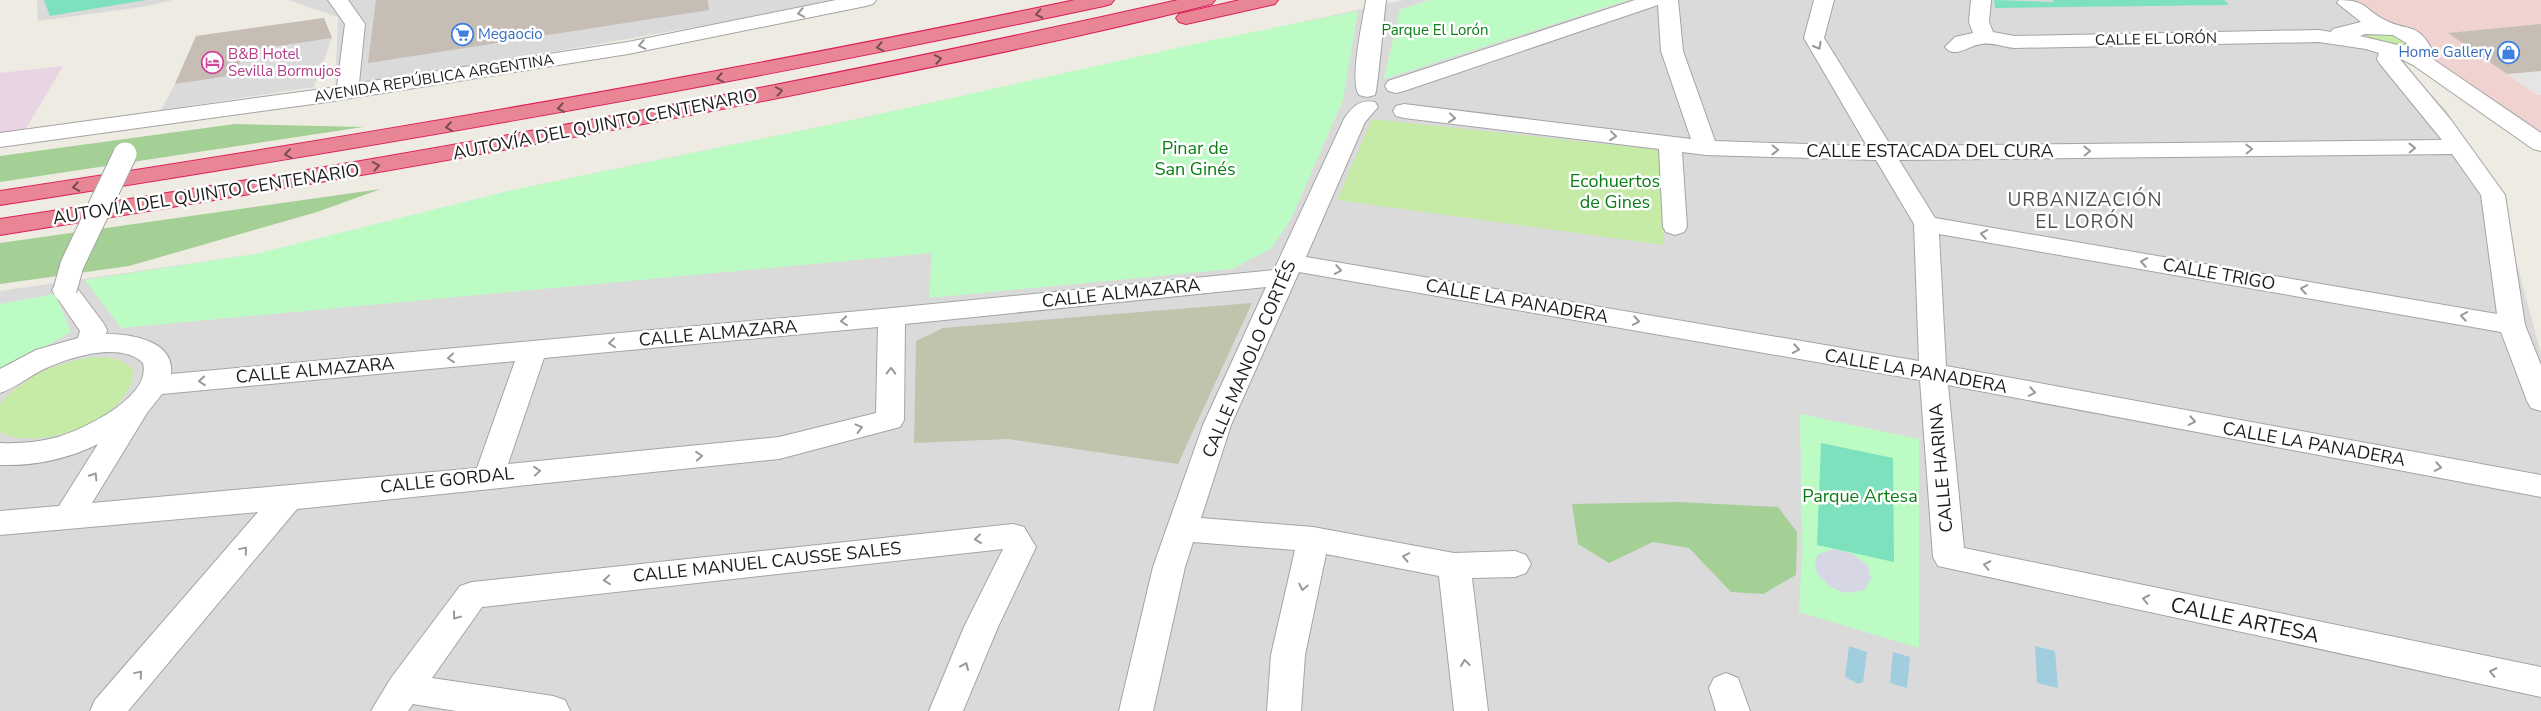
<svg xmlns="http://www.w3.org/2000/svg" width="2541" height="711" viewBox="0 0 2541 711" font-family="'Nunito Sans',sans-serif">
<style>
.residential{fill:#dbdada}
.commercial{fill:#f0d3d0}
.industrial{fill:#e8d4e3}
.construction{fill:#c2c3ad}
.grass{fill:#c5eba6}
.forest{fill:#a4cf95}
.park{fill:#bdfbc4}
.pitch{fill:#7de1bd}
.parking{fill:#e5e5e5}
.plaza{fill:#d7d6e4}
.water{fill:#a1cede}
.building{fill:#c6bdb5}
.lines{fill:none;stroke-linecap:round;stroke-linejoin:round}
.minor-casing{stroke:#a4a4a4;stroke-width:2}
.highway-casing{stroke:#de1e59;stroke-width:2}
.minor{fill:#fff;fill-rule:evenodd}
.highway{fill:#e98695;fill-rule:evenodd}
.minor-bridge-casing{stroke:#a4a4a4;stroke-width:25;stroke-linecap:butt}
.minor-bridge{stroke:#fff;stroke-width:23}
.oneway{stroke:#999}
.oneway2{stroke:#794c53}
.labels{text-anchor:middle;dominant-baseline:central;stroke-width:5;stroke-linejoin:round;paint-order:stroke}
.far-park-label{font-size:15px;fill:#087e15;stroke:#fff}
.far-shop-label{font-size:15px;fill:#366cbe;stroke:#fff;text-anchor:start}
.far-street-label{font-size:15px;fill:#1d1d1d;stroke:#fff}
.far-hotel-label{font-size:15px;fill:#b23c85;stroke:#fff;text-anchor:start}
.street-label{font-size:18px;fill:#1d1d1d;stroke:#fff}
.park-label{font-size:18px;fill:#087e15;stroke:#fff}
.neighbourhood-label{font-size:19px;letter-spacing:1px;fill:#505050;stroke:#fff}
.near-street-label{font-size:21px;fill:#1d1d1d;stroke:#fff}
</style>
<rect width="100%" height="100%" fill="#eeebe2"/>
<!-- residential -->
<g class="residential">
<polygon points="37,0 173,0 142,7 38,21"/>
<polygon points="288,0 849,0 335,90 338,17"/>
<polygon points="1403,0 1430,0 1400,10 1384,78 1628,0 2344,0 2366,27 2446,110 2498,193 2541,354 2541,711 0,711 0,291 256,254 513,190 862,118"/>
<polygon points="324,18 332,38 314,87 161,110 175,84 196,36"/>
</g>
<!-- commercial -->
<polygon class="commercial" points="2344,0 2541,0 2541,137"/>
<!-- industrial -->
<polygon class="industrial" points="63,66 21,137 0,140 0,73"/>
<!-- construction -->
<polygon class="construction" points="1252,303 1178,464 1008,439 914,443 916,341 943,328"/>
<!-- grass -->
<g class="grass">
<polygon points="2371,29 2410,39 2409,48 2365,38 2364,32"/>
<polygon points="1372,119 1660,150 1664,245 1337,200"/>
<path d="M92,357C109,357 121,357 133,370C135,418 38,454 0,432V404C24,376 56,363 92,357Z"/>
</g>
<!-- forest -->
<g class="forest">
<polygon points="235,124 363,127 0,182 0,156"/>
<polygon points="381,189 317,212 129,266 0,284 0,243"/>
<polygon points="1678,502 1778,507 1797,532 1796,575 1763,594 1731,592 1689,548 1653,542 1609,563 1578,544 1572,504"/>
</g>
<!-- park -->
<g class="park">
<polygon points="1430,0 1628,0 1384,79 1400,10"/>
<polygon points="1358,11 1343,100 1291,219 1271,249 1232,269 929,298 932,253 121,328 85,280 256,254 513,190 862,118 1213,40"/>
<polygon points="55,294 71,332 0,373 0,304"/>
<polygon points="1800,414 1919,439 1919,648 1799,612 1802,552"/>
</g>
<!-- pitch -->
<g class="pitch">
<polygon points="44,0 146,0 50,16"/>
<polygon points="1994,0 2053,2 2053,0 2224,0 2229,5 1995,8"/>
<polygon points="1821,443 1893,458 1894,562 1817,545"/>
</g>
<!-- parking -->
<polygon class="parking" points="2541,71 2541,95 2537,95 2507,74"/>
<!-- plaza -->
<polygon class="plaza" points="1834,549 1853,554 1868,566 1871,579 1864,590 1849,593 1840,591 1831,587 1817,574 1815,560 1819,554"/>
<!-- water -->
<g class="water">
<polygon points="1849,646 1867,652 1863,682 1858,684 1845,677"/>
<polygon points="2035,646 2055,651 2058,688 2037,683"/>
<polygon points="1893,652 1910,657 1907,688 1890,683"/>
</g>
<!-- building -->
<g class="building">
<polygon points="376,0 708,0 709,10 368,63"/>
<polygon points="324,18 332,38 244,51 235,75 175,84 196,36"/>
<polygon points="2541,24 2541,71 2507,74 2448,33"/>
</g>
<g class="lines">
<defs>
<g id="minor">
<polygon points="328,0 348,0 365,24 359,83 628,42 836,0 876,0 873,4 866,6 628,54 320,103 0,147 0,133 337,87 345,24"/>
<path d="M1366,0H1386C1384,13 1378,90 1375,95L1367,97L1359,95C1349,79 1363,20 1366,0Z"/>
<path d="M1635,0H1678L1683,51L1715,141L1867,146L1804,38L1814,0H1834L1824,38L1891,146L2442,140L2380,64L2377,59L2379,53L2366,49L2319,42L2014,48C2004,47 1992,42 1982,44C1969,45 1962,55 1949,51L1945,47L1955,37L1973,33L1969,22L1971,0H1991L1989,22L1993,32L2014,36L2319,30L2331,32L2333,29L2361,22L2337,3L2339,0C2368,0 2365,11 2387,21C2407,31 2418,23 2431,48L2424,53L2541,133V151L2533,149L2413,65L2399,58L2451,120L2505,195L2525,325L2541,365V411L2531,408L2527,401L2501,332L1939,234L1946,366L2541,475V497L1948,385L1964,548L2541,667V697L1938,566L1933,557L1920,380L1299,272L1231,425L1201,518L1313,527L1454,553L1515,551L1526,555L1531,564L1526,573L1515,577L1472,578L1488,711H1454L1439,576L1326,554L1305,655L1301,711H1267L1271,655L1295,550L1193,542L1185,567L1153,711H1119L1153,567L1203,425L1266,287L905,324L904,420L900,427L779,459L297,509L128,711H90L95,700L258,512L0,535V511L59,506L98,444C68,459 34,466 0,465V443C20,444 39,442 58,437C84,429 152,397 143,363C120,340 66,358 40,371C27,378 15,388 0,393V369L36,350L78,338L80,331L52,290L56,284L65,282L74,284L104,324L107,330L106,334C130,334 175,340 171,374L892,308L1274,270L1344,119C1352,107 1360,99 1375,102L1378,107L1365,122L1306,257L1919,361L1914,224L1876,160L1706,155L1682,152L1687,227L1684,232L1675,235L1666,232L1663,227L1659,149L1404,118L1396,116L1393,111L1396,106L1404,104L1691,139L1661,51L1658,5L1404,91L1396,93L1388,91L1385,86L1388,81ZM2365,34L2393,35L2408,44L2402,46L2360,36ZM2452,154L2481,195L2497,314L1935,218L1899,160ZM878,327L876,413L779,437L508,464L544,358ZM515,361L477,468L92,503L147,413L162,394Z"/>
<polygon points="1013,524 1024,527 1036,547 998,627 963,711 929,711 964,627 1003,549 482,607 432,678 553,696 565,700 570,711 456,711 413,704 408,711 371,711 391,678 460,586 472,582"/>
<polygon points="1726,673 1738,678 1750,711 1716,711 1709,688 1714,678"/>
</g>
<g id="highway">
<path d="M1075,0H1114L1111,4L1104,6C738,84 370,148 0,205V191C360,136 719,75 1075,0Z"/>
<path d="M1178,0H1215L1212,4C1090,35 966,60 843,85C563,142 282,190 0,235V219C395,159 788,88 1178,0Z"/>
<polygon points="1240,0 1278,0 1275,4 1186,24 1179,22 1176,18 1179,14"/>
</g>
</defs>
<!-- minor casing -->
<use href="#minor" class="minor-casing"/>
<!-- highway casing -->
<use href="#highway" class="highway-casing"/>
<!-- minor -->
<use href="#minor" class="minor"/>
<!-- highway -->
<use href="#highway" class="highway"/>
<defs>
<polyline id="minor-bridge" points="65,290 72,265 125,154"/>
</defs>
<!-- minor-bridge casing -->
<use href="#minor-bridge" class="minor-bridge-casing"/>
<!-- minor-bridge -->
<use href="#minor-bridge" class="minor-bridge"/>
</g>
<!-- one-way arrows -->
<defs><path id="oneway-chevron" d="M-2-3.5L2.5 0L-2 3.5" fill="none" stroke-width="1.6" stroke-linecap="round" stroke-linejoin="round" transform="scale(1.25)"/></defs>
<g class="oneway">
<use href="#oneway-chevron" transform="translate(801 13) rotate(169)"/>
<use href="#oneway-chevron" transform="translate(642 45) rotate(169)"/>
<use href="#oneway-chevron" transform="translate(1818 46) rotate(60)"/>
<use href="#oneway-chevron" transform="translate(1452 118) rotate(6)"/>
<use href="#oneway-chevron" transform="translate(1613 136) rotate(6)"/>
<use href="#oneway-chevron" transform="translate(2412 148) rotate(-1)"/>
<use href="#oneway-chevron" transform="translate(2249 149) rotate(-1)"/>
<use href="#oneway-chevron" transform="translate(1775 150) rotate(1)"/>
<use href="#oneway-chevron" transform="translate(2087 151) rotate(-1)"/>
<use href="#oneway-chevron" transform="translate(1984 234) rotate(-170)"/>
<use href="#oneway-chevron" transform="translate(2144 262) rotate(-170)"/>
<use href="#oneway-chevron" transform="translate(1338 270) rotate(10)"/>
<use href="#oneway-chevron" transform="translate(2304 289) rotate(-170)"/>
<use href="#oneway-chevron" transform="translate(2464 316) rotate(-170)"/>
<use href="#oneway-chevron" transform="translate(844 321) rotate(175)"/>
<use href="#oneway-chevron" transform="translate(1636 321) rotate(10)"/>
<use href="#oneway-chevron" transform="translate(612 343) rotate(175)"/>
<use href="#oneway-chevron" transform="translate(1796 349) rotate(10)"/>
<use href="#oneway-chevron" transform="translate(451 358) rotate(175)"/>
<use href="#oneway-chevron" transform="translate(891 371) rotate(-89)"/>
<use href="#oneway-chevron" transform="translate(202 381) rotate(175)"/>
<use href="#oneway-chevron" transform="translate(2032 392) rotate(10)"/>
<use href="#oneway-chevron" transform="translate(2192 421) rotate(10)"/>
<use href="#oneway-chevron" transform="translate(859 428) rotate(-14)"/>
<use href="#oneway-chevron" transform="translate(699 456) rotate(-5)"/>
<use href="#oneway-chevron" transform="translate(2438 467) rotate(10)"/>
<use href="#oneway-chevron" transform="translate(537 471) rotate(-5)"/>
<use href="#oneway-chevron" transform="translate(94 476) rotate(-58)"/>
<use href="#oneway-chevron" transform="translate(978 539) rotate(174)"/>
<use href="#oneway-chevron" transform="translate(244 550) rotate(-50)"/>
<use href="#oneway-chevron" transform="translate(1406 557) rotate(-169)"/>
<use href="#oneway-chevron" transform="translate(1987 565) rotate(-168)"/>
<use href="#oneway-chevron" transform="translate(607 580) rotate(174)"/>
<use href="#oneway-chevron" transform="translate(1303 587) rotate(102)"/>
<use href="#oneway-chevron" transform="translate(2146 599) rotate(-168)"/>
<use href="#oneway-chevron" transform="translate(456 616) rotate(127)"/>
<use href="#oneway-chevron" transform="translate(1465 663) rotate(-96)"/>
<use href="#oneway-chevron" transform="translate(965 666) rotate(-67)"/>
<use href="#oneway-chevron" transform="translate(2493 672) rotate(-168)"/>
<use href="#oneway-chevron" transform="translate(139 674) rotate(-50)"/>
</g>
<g class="oneway2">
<use href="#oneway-chevron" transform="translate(1039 14) rotate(168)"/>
<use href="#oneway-chevron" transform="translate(880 47) rotate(169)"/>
<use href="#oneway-chevron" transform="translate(938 59) rotate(-11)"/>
<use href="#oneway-chevron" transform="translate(720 78) rotate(169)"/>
<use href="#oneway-chevron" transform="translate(779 91) rotate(-11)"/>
<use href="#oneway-chevron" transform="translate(561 108) rotate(170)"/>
<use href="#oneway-chevron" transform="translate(449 127) rotate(171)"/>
<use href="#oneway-chevron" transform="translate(288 154) rotate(171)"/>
<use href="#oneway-chevron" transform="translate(376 166) rotate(-10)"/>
<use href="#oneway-chevron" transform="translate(76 187) rotate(171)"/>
</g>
<!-- icons -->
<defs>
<symbol id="supermarket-ring" viewBox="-11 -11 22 22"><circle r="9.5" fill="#fff" stroke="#3f7fe0" stroke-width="1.5"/><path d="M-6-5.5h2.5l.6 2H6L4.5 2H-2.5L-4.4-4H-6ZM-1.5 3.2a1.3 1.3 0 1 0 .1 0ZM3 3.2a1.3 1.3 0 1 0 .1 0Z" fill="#3f7fe0"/></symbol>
<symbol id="shop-ring" viewBox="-11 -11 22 22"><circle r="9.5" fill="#fff" stroke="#3f7fe0" stroke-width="1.5"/><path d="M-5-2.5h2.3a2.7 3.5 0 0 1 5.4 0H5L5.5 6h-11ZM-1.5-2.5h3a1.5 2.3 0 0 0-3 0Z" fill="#3f7fe0"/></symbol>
<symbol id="hotel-ring" viewBox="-11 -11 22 22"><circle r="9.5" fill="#fff" stroke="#d1479c" stroke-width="1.5"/><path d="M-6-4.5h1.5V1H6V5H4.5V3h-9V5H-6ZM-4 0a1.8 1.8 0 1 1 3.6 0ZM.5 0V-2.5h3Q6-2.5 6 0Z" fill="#d1479c"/></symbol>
</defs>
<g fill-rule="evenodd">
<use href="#supermarket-ring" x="450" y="22" width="25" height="25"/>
<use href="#shop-ring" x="2496" y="40" width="25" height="25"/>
<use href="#hotel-ring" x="200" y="50" width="25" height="25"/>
</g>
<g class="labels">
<!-- far-park labels -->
<g class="far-park-label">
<text x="1435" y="30">Parque El Lorón</text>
</g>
<!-- far-shop labels -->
<g class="far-shop-label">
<text x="478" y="34">Megaocio</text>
<text x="2492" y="52" text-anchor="end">Home Gallery</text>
</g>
<!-- far-street labels -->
<g class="far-street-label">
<text transform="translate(2156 39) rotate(-1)">CALLE EL LORÓN</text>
<text transform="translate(434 78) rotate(-9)">AVENIDA REPÚBLICA ARGENTINA</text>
</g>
<!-- far-hotel labels -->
<g class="far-hotel-label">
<text x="228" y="54">B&amp;B Hotel<tspan x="228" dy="17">Sevilla Bormujos</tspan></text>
</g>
<!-- street labels -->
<g class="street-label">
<text transform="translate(605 124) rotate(-11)">AUTOVÍA DEL QUINTO CENTENARIO</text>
<text x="1930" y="151">CALLE ESTACADA DEL CURA</text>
<text transform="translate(206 194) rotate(-9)">AUTOVÍA DEL QUINTO CENTENARIO</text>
<text transform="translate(2219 274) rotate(10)">CALLE TRIGO</text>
<text transform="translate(1121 293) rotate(-6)">CALLE ALMAZARA</text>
<text transform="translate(1517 301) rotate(10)">CALLE LA PANADERA</text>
<text transform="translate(718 333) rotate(-5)">CALLE ALMAZARA</text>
<text transform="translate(1249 359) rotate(-67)">CALLE MANOLO CORTÉS</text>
<text transform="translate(315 370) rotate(-5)">CALLE ALMAZARA</text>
<text transform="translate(1916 371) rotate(10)">CALLE LA PANADERA</text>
<text transform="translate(2314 444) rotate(10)">CALLE LA PANADERA</text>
<text transform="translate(1941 468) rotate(-95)">CALLE HARINA</text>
<text transform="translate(447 480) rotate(-6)">CALLE GORDAL</text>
<text transform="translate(767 562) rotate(-6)">CALLE MANUEL CAUSSE SALES</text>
</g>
<!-- park labels -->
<g class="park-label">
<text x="1195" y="148">Pinar de<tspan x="1195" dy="21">San Ginés</tspan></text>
<text x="1615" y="181">Ecohuertos<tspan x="1615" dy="21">de Gines</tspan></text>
<text x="1860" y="496">Parque Artesa</text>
</g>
<!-- neighbourhood labels -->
<g class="neighbourhood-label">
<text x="2085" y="200">URBANIZACIÓN<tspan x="2085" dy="22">EL LORÓN</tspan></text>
</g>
<!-- near-street labels -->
<g class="near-street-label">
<text transform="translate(2245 620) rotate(12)">CALLE ARTESA</text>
</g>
</g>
</svg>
